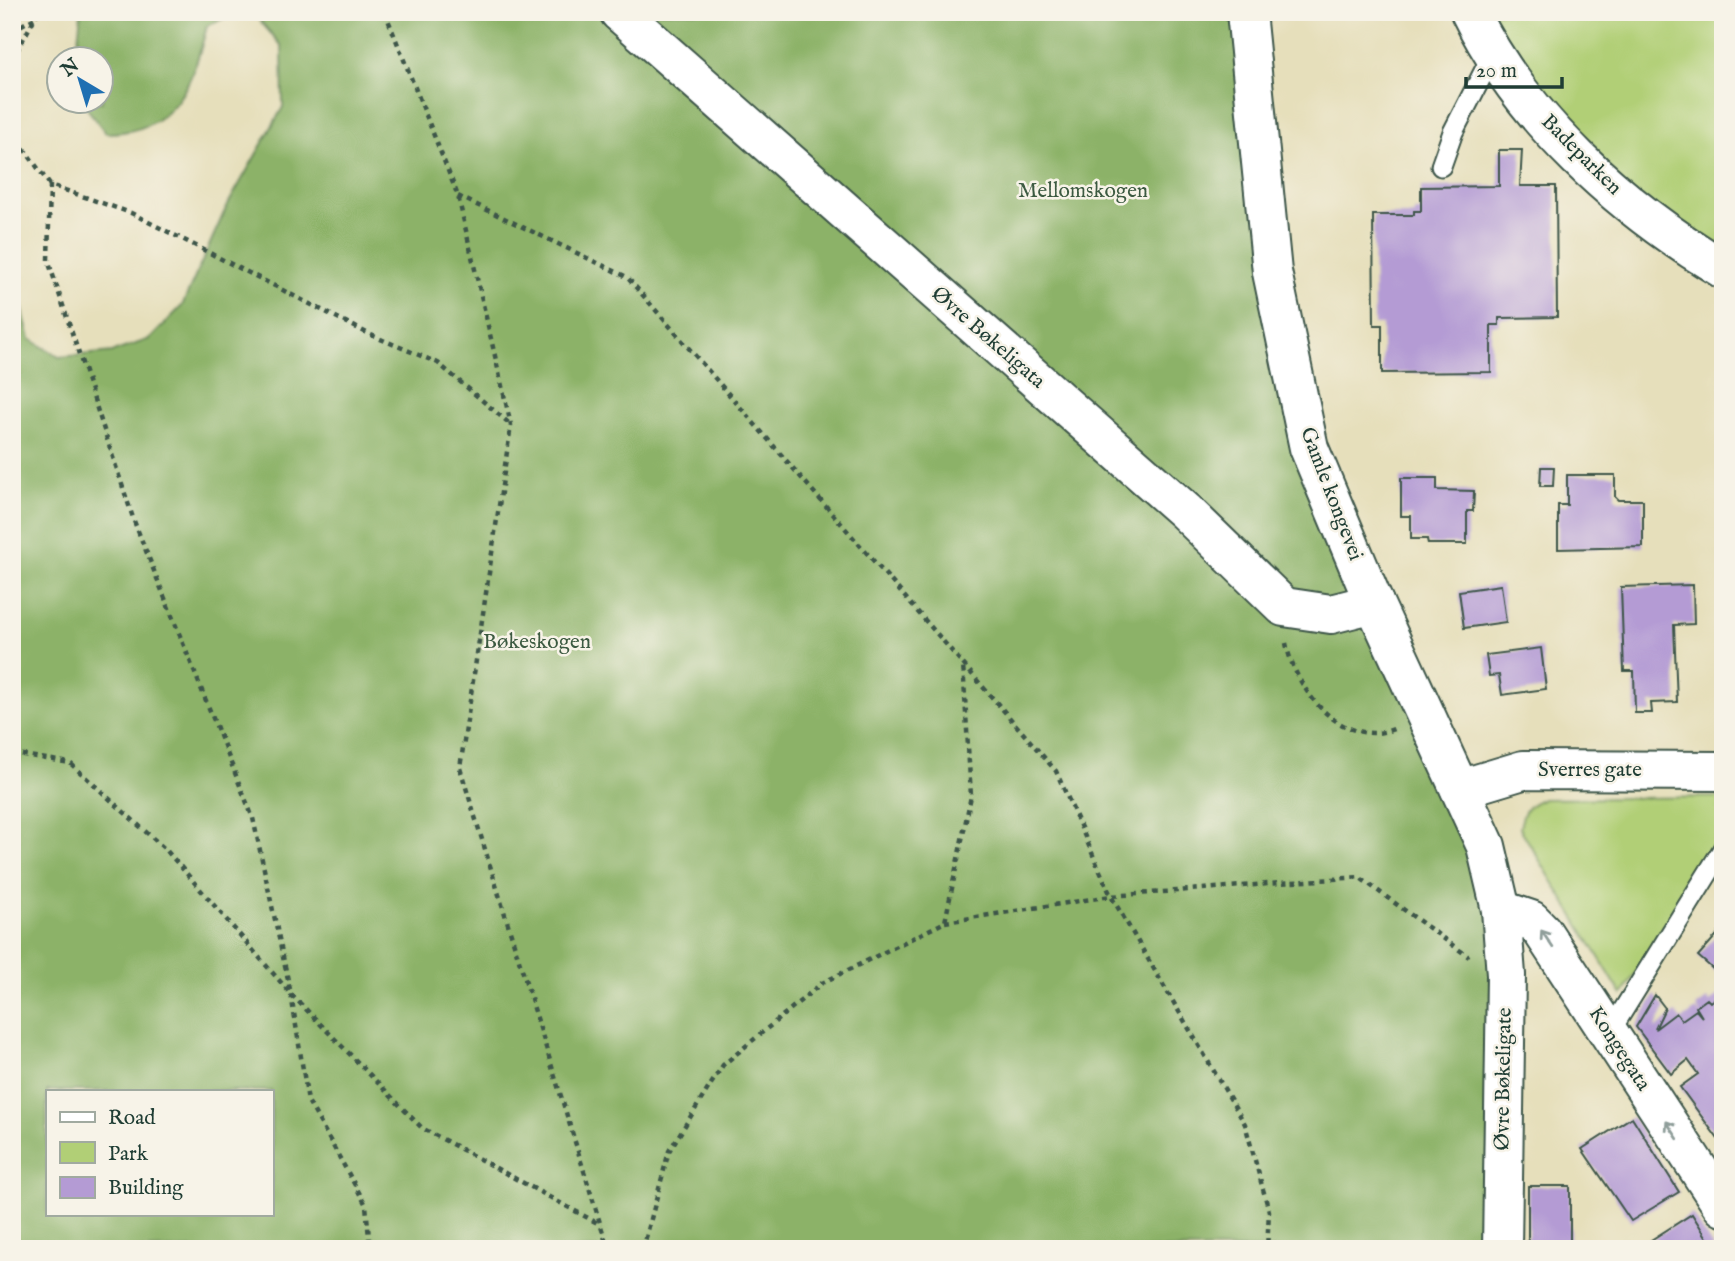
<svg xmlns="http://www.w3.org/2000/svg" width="1735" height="1261" viewBox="0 0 1735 1261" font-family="'IM FELL English',serif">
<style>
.green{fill:#b1cf76;stroke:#688655;stroke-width:2}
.forest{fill:#8cb267;stroke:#56784e;stroke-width:2;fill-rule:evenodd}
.building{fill:#b49bd4}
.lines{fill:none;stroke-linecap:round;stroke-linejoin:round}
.lane-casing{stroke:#3d5548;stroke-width:23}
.street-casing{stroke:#3d5548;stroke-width:42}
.secondary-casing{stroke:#3d5548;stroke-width:42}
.path{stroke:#3d5548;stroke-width:4.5;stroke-dasharray:5 5;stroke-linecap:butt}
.lane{stroke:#fff;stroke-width:19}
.street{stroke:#fff;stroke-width:38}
.secondary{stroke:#fff;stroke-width:38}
.oneway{stroke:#8f9e9a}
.labels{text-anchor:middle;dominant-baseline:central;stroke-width:5;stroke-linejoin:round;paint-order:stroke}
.street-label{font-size:21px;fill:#1f3d34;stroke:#f7f3e8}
.park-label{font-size:21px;fill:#3c5a41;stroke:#f7f3e8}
</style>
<rect width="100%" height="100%" fill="#f7f3e8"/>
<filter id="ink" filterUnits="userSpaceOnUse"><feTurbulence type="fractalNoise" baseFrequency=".0143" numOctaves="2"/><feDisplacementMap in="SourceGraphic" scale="14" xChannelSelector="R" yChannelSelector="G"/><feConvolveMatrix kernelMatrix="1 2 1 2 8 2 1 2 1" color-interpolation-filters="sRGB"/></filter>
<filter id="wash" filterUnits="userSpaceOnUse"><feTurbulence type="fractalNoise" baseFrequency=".00686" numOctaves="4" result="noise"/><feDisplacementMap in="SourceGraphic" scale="28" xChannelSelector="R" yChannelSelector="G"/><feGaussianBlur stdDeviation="1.57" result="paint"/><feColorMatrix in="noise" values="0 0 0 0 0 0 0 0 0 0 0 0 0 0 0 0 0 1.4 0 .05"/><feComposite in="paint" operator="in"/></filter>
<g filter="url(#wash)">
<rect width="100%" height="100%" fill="#e6dfbb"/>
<!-- green -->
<g class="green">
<polygon points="1475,12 1723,12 1723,266 1659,227"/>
<path d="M1723,797V832L1622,995L1520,828C1523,812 1526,805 1542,799Z"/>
</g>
<!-- forest -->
<g class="forest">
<path d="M81,12H237L207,26C192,83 176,134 106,133L82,102H102V60L76,59Z"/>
<path d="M252,12H1246L1309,448L1486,846L1502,1249H12V268L30,339L59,357L113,352L150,339L182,306L227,206L283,107L282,46ZM47,1091H271V1214H47Z"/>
</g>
<g id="blocks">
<!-- building -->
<g class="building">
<polygon points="1499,150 1522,150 1520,186 1556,186 1557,317 1499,318 1499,325 1491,325 1491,372 1382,373 1382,325 1374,325 1373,215 1414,215 1414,211 1421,211 1421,187 1499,186"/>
<polygon points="1541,467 1554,467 1553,486 1540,486"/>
<polygon points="1567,475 1615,475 1615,497 1618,500 1643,500 1643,547 1558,549 1558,505 1567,505"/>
<polygon points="1401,478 1437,478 1437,490 1474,491 1473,511 1467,511 1467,544 1428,544 1427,539 1411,539 1411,516 1401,516"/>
<polygon points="1501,585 1506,622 1464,628 1459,591"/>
<polygon points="1693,585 1694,624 1674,625 1677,702 1651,703 1652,713 1635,713 1634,671 1624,671 1621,587"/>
<polygon points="1541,648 1546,689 1502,695 1499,675 1489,676 1486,655"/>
<polygon points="1723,928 1723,978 1698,956"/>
<polygon points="1720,994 1723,997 1723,1139 1718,1139 1680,1087 1698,1074 1688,1060 1671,1074 1636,1027 1655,995 1665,1008 1655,1029 1676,1013 1682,1020 1696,1010 1702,1017 1696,1007 1707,999 1710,1002"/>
<polygon points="1632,1117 1679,1192 1631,1221 1582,1149"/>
<rect x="1528" y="1186" width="42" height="63"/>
<polygon points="1692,1214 1714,1249 1656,1249 1651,1240"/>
</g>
</g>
</g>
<g filter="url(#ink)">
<use href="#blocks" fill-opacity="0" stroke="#3d5548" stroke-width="2"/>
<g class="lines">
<defs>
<g id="lane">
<polyline points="1441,166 1453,132 1492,56"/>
<polyline points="1609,1033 1723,849"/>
</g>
<g id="street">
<polyline points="619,12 1185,511 1284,607 1331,614 1374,603"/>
<path d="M1470,12C1523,120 1620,207 1723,269"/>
<polyline points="1460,789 1523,770 1723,771"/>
</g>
<g id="secondary">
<polyline points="1246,12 1272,272 1309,448 1374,603 1486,846 1501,910 1506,975 1502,1249"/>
<polyline points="1501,910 1531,920 1542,931 1723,1207"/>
</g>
</defs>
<!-- lane casing -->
<use href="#lane" class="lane-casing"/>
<!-- street casing -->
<use href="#street" class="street-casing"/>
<!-- secondary casing -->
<use href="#secondary" class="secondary-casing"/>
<!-- path -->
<g class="path">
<polyline points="385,12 458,196 511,425 460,768 608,1249"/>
<polyline points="12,30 37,17"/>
<polyline points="12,60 38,12"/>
<polyline points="12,132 50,185 131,213 371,335 438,363 510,424"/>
<polyline points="50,185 48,260 134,521 253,818 291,994 308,1101 366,1205 370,1249"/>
<polyline points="458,196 627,277 1056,771 1111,896 1245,1124 1269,1211 1267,1249"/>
<path d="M1286,643C1295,689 1341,749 1394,729"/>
<polyline points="12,753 70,763 167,851 291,994 422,1128 601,1225"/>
<polyline points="945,922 1111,896 1359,877 1469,957"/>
<polyline points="643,1249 669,1151 723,1065 822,983 945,922 971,796 963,664"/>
</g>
<!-- lane -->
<use href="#lane" class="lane"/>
<!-- street -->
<use href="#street" class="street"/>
<!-- secondary -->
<use href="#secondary" class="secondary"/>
</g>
<!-- one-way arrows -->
<defs><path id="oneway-shaft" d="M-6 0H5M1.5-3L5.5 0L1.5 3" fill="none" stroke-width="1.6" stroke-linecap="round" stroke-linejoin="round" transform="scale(1.75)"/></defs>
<g class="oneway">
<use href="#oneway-shaft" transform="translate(1547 939) rotate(-124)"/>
<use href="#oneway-shaft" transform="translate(1672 1130) rotate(-123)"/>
</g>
</g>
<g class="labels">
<!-- street labels -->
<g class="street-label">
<text transform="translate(1581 155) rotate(45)">Badeparken</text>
<text transform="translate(988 338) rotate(41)">Øvre Bøkeligata</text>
<text transform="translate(1331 494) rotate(69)">Gamle kongevei</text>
<text x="1590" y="770">Sverres gate</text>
<text transform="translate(1619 1049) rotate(57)">Kongegata</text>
<text transform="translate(1504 1079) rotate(-89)">Øvre Bøkeligate</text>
</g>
<!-- park labels -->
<g class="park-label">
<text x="1083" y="191">Mellomskogen</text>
<text x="537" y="642">Bøkeskogen</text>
</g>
</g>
<!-- margin -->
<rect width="1735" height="1261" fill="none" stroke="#f7f3e8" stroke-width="42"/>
<!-- legend -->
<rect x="46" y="1090" width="228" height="126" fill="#f7f3e8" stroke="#a1aaa0" stroke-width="2"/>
<rect x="60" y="1112" width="35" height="10" fill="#ffffff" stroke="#a1aaa0" stroke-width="2"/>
<text x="108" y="1124" font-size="21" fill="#1f3d34">Road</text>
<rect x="60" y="1142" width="35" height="21" fill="#b1cf76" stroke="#a1aaa0" stroke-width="2"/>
<text x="108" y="1160" font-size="21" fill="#1f3d34">Park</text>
<rect x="60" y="1177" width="35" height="21" fill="#b49bd4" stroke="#a1aaa0" stroke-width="2"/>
<text x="108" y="1194" font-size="21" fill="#1f3d34">Building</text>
<!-- north arrow -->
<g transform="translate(80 80) rotate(322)"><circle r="33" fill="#f7f3e8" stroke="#a1aaa0" stroke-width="2"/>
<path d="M0-5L12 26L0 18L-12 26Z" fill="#1f6fb2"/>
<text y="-10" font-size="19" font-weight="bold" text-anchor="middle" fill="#1f3d34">N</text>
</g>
<!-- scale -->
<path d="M1466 77v10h96v-10" fill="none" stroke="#1f3d34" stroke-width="3.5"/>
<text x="1476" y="77" font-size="21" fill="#1f3d34" stroke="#f7f3e8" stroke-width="5" paint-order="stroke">20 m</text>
</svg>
